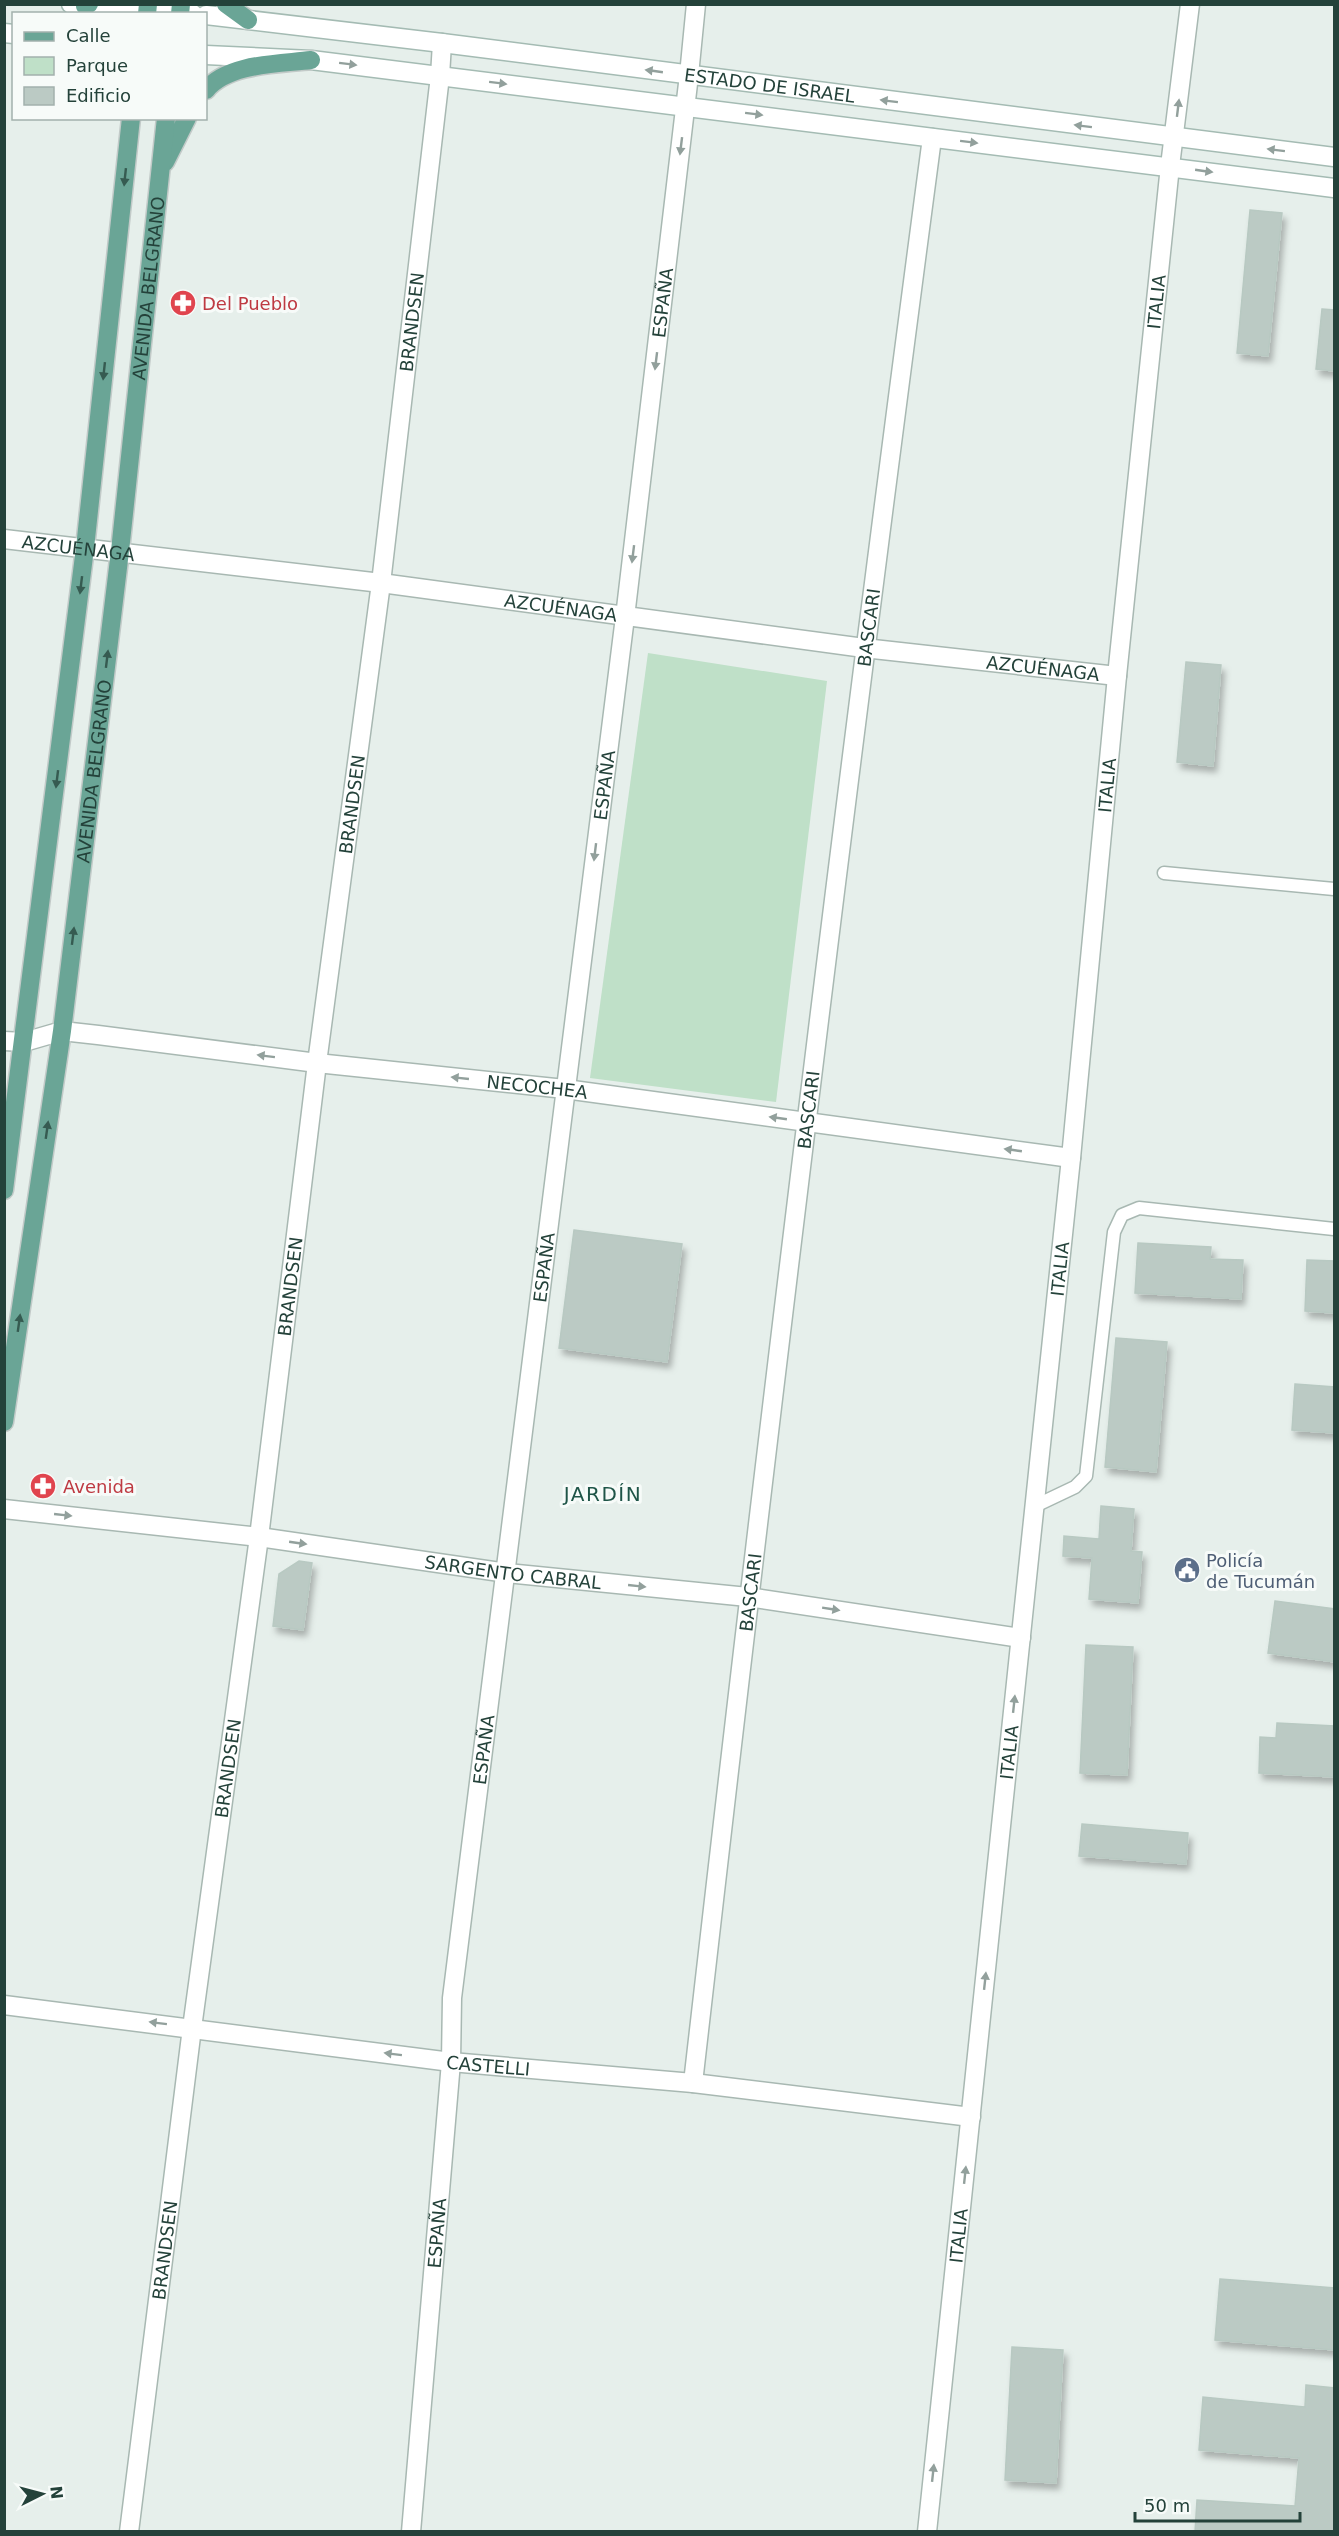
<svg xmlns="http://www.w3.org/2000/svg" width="1339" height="2536" viewBox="0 0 1339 2536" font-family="'DejaVu Sans',sans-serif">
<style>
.green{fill:#bfe0c8}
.building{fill:#bbcac4;stroke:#b8c9c2;stroke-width:1.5;filter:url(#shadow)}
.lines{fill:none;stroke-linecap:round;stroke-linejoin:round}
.service-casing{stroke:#a8b8b2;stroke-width:15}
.minor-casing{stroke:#a8b8b2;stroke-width:21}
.secondary-casing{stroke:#a4bbb3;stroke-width:21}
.primary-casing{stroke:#c2cac8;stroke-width:21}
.service{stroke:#fff;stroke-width:12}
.minor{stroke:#fff;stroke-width:18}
.secondary{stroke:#fff;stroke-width:18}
.primary{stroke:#6aa596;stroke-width:18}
.oneway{fill:#92a09c}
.oneway2{fill:#365b51}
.labels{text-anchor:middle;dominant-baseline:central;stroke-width:6;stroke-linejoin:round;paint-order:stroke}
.street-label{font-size:18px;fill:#24423a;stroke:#f7fbf9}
.health-label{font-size:18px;fill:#be3a42;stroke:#f7fbf9;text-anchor:start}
.service-label{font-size:18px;fill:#4e5e75;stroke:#f7fbf9;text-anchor:start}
.neighbourhood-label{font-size:20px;letter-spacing:1.5px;fill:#1f5548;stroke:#f7fbf9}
</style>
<defs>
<filter id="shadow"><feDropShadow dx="3.5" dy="6" stdDeviation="3" flood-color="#0004"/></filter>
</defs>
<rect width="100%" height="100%" fill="#e6efeb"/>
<!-- green -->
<polygon class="green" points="648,653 827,681 776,1102 590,1078"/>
<!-- building -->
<g class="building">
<polygon points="1250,210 1282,213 1268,356 1237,353"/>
<polygon points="1322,309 1335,310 1335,371 1316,369"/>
<polygon points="1186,662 1221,665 1213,766 1177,762"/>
<polygon points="574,1230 682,1244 667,1362 559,1348"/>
<polygon points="1138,1243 1211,1247 1210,1259 1243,1260 1241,1299 1135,1293"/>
<polygon points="1307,1260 1335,1261 1335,1313 1305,1311"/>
<polygon points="1116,1338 1167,1342 1156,1472 1105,1467"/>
<polygon points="1295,1384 1335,1387 1335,1433 1292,1430"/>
<polygon points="1101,1506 1134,1509 1131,1551 1142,1552 1138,1603 1089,1599 1092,1558 1063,1556 1064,1536 1099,1539"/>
<polygon points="299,1561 312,1563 303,1630 273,1626 279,1574"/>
<polygon points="1275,1601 1335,1609 1335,1662 1268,1653"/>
<polygon points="1086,1645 1133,1647 1127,1775 1080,1773"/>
<polygon points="1277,1723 1335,1726 1335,1777 1259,1773 1260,1737 1276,1738"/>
<polygon points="1082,1824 1188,1833 1186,1864 1079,1856"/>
<polygon points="1220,2279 1335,2288 1335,2350 1215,2340"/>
<polygon points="1012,2347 1063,2350 1056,2483 1005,2480"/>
<polygon points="1306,2385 1335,2388 1335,2532 1195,2532 1197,2500 1295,2506 1299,2458 1199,2450 1203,2397 1305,2407"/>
</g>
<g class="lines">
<defs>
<g id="service">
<polyline points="1164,873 1334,889"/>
<polyline points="1035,1506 1075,1487 1086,1476 1114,1232 1122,1215 1139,1208 1334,1229"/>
</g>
<g id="minor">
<path id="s1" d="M4,539L381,583L864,648L1117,676"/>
<path id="s2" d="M4,1041L24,1042L62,1031L98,1035L317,1063L565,1089L1071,1158"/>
<path id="s3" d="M4,1509L259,1537L507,1573L748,1597L1021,1638"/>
<path id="s4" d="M4,2005L451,2062L693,2083L971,2117"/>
<path id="s5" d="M693,2083C767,1434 846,785 932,138"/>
<path id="s6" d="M129,2532L192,2028L259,1537L317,1063L381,583L440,76L442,43"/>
<path id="s7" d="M411,2532L451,2062L452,1998L625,617L689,75L696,4"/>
<path id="s8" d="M927,2532L1071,1158L1117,676L1170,166L1190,4"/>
</g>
<g id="secondary">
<polyline points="71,4 193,14"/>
<path id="s9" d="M206,15L442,43L1334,157"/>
<polyline points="4,33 14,34"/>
<polyline points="206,55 311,60 1334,188"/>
</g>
<g id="primary">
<polyline points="226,4 248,20"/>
<polyline points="85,6 89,4"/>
<polyline points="147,14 148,4"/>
<polyline points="180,14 181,4"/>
<path d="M206,90C228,63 279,64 311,60"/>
<polyline points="165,162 187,118"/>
<polyline points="4,1190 85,548 131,118"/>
<path id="s10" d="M4,1422L62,1031L120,551L166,118"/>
</g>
</defs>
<!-- service casing -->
<use href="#service" class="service-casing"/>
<!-- minor casing -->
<use href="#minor" class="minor-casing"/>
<!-- secondary casing -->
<use href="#secondary" class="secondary-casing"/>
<!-- primary casing -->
<use href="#primary" class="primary-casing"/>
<!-- service -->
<use href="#service" class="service"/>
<!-- minor -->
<use href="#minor" class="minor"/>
<!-- secondary -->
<use href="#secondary" class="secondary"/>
<!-- primary -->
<use href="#primary" class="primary"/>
</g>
<!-- one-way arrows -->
<defs><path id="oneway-solid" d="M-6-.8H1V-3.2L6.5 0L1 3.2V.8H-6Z" transform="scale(1.5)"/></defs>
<g class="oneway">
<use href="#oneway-solid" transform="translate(348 64) rotate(7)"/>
<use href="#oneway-solid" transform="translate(654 71) rotate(-172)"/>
<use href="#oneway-solid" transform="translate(498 83) rotate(7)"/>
<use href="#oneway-solid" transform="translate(889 101) rotate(-173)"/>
<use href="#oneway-solid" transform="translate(1178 108) rotate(-83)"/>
<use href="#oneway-solid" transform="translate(754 114) rotate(7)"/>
<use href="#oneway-solid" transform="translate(1083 126) rotate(-173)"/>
<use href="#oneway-solid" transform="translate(969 142) rotate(7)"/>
<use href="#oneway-solid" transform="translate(681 146) rotate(97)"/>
<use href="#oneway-solid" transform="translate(1276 150) rotate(-173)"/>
<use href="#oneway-solid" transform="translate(1204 171) rotate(8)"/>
<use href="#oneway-solid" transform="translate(656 361) rotate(97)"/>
<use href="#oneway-solid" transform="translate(633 554) rotate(97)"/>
<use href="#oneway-solid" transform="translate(595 852) rotate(97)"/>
<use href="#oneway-solid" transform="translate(266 1056) rotate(-173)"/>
<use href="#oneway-solid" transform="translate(460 1078) rotate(-174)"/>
<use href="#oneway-solid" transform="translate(778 1118) rotate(-172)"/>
<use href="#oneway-solid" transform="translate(1013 1150) rotate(-172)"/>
<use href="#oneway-solid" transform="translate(63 1515) rotate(6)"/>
<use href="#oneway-solid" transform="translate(298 1543) rotate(8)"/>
<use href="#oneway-solid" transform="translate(637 1586) rotate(6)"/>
<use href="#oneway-solid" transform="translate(831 1609) rotate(9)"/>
<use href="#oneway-solid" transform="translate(1014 1704) rotate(-84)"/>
<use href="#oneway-solid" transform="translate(985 1981) rotate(-84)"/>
<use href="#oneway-solid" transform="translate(158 2023) rotate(-173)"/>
<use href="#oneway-solid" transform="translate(393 2054) rotate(-173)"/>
<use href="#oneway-solid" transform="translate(965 2175) rotate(-84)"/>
<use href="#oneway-solid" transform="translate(933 2473) rotate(-84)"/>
</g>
<g class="oneway2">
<use href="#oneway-solid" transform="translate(125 177) rotate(96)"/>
<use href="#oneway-solid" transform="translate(104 371) rotate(96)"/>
<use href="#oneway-solid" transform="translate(81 585) rotate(97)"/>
<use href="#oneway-solid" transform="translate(107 659) rotate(-83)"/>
<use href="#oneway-solid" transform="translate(57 779) rotate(97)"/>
<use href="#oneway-solid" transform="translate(73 936) rotate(-83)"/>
<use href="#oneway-solid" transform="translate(47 1130) rotate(-82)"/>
<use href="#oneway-solid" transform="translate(19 1323) rotate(-82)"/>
</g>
<!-- icons -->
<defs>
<symbol id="pharmacy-disc" viewBox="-11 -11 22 22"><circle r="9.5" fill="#e0444e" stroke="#f7fbf9"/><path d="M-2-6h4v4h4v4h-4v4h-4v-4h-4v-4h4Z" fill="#fff"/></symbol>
<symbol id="civic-disc" viewBox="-11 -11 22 22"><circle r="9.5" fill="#5c6f8a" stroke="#f7fbf9"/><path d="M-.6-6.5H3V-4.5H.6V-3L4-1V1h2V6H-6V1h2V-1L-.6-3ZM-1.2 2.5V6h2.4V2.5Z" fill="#fff"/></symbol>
</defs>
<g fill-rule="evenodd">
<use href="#pharmacy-disc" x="168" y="288" width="30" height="30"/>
<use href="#pharmacy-disc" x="28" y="1471" width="30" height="30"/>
<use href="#civic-disc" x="1172" y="1555" width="30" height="30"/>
</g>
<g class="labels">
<!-- street labels -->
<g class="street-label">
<text stroke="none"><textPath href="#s9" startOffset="568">ESTADO DE ISRAEL</textPath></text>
<text stroke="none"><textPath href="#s10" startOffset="1143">AVENIDA BELGRANO</textPath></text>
<text stroke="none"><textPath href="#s8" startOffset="2242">ITALIA</textPath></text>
<text stroke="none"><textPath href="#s7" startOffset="2244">ESPAÑA</textPath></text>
<text stroke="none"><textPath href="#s6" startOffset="2228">BRANDSEN</textPath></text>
<text stroke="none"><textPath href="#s1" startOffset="75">AZCUÉNAGA</textPath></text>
<text stroke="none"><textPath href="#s1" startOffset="561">AZCUÉNAGA</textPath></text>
<text stroke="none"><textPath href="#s5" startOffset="1466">BASCARI</textPath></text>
<text stroke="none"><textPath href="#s1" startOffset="1047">AZCUÉNAGA</textPath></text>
<text stroke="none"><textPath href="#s10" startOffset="657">AVENIDA BELGRANO</textPath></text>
<text stroke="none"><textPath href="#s8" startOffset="1756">ITALIA</textPath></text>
<text stroke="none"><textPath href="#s7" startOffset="1758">ESPAÑA</textPath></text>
<text stroke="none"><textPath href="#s6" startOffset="1742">BRANDSEN</textPath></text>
<text stroke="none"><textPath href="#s2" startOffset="538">NECOCHEA</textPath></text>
<text stroke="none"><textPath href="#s5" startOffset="980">BASCARI</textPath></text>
<text stroke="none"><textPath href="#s7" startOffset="1272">ESPAÑA</textPath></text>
<text stroke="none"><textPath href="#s8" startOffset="1270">ITALIA</textPath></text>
<text stroke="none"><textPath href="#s6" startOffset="1256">BRANDSEN</textPath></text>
<text stroke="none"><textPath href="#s3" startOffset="513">SARGENTO CABRAL</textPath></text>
<text stroke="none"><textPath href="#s5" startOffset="494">BASCARI</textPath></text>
<text stroke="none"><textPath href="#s7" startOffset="786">ESPAÑA</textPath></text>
<text stroke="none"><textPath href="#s8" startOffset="784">ITALIA</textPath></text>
<text stroke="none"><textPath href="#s6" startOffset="770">BRANDSEN</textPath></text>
<text stroke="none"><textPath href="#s4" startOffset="488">CASTELLI</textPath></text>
<text stroke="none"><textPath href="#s7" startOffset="300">ESPAÑA</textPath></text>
<text stroke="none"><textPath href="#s8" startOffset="298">ITALIA</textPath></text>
<text stroke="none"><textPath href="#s6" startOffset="284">BRANDSEN</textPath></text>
</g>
<!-- health labels -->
<g class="health-label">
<text x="202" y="303">Del Pueblo</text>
<text x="63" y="1486">Avenida</text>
</g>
<!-- service labels -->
<g class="service-label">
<text x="1206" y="1560">Policía<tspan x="1206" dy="21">de Tucumán</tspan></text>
</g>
<!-- neighbourhood labels -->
<g class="neighbourhood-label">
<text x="603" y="1494">JARDÍN</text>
</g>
</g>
<!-- border -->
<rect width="1339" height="2536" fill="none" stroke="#24423a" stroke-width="12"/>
<!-- legend -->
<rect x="12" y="12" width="195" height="108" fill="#f7fbf9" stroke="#a3b1ad" stroke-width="1.5"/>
<rect x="24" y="32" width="30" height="9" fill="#6aa596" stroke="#a3b1ad" stroke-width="1.5"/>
<text x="66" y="42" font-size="18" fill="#24423a">Calle</text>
<rect x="24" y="57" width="30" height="18" fill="#bfe0c8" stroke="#a3b1ad" stroke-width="1.5"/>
<text x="66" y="72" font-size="18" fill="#24423a">Parque</text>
<rect x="24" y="87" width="30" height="18" fill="#bbcac4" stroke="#a3b1ad" stroke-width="1.5"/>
<text x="66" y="102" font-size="18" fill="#24423a">Edificio</text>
<!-- north arrow -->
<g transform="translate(42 2494) rotate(84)" stroke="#f7fbf9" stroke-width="4.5" paint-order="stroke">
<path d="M0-4.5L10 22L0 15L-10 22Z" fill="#24423a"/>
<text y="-9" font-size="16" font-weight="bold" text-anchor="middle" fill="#24423a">N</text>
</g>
<!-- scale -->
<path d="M1135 2512v9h165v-9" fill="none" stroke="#24423a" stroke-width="3"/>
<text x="1144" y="2512" font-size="18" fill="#24423a" stroke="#f7fbf9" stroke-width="4.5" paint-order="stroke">50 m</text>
</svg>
